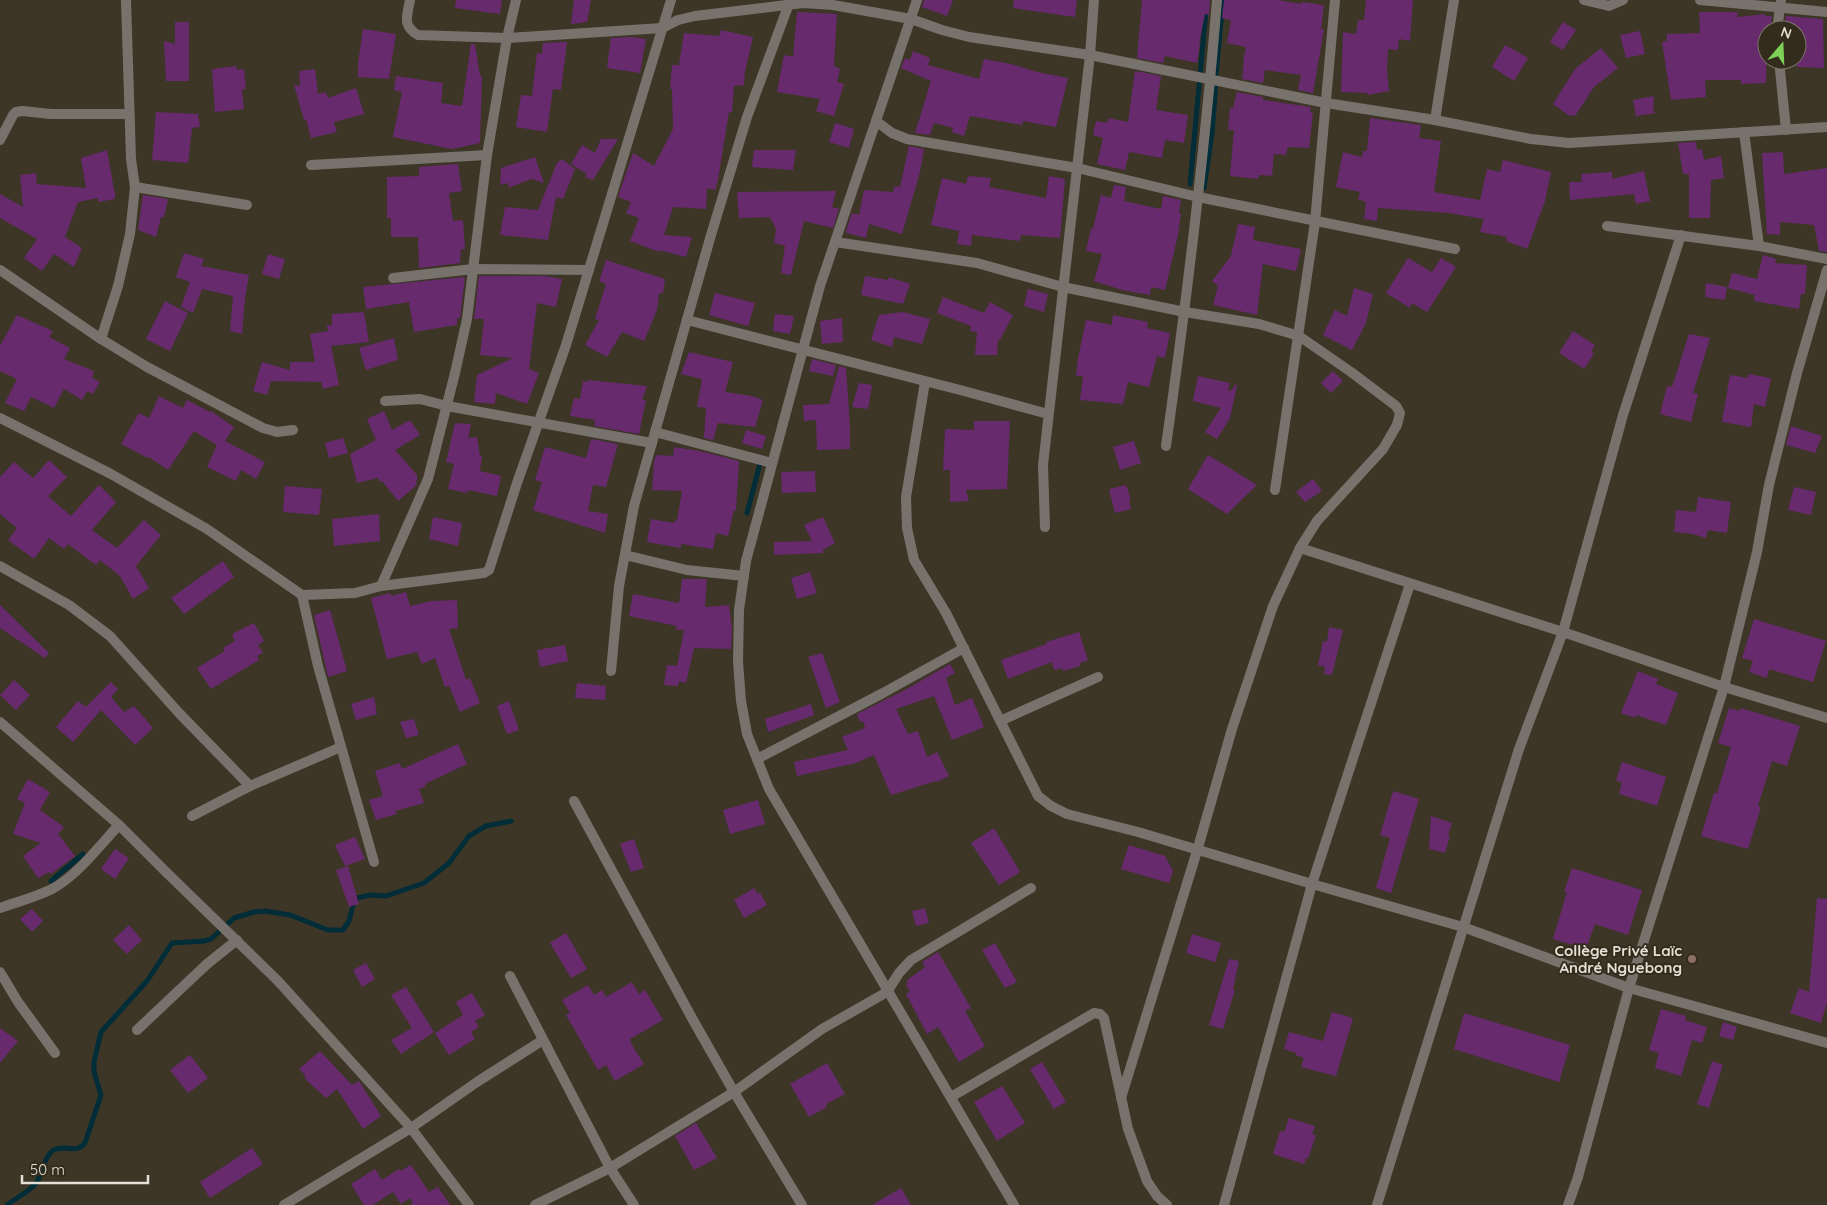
<svg xmlns="http://www.w3.org/2000/svg" width="1827" height="1205" viewBox="0 0 1827 1205" font-family="Quicksand,sans-serif">
<style>
.lines{fill:none;stroke-linecap:round;stroke-linejoin:round}
.stream{stroke:#002d38;stroke-width:5}
.building{fill:#662a6d}
.street{stroke:#78726c;stroke-width:10}
.education-dot{fill:#8d6e63;stroke:#332c1d;stroke-width:2}
.labels{text-anchor:middle;dominant-baseline:central;stroke-width:4;stroke-linejoin:round;paint-order:stroke}
.poi-label{font-size:15px;font-weight:bold;fill:#e4e0d6;stroke:#332c1d;text-anchor:end}
</style>
<rect width="100%" height="100%" fill="#3d3627"/>
<g class="lines">
<!-- stream -->
<g class="stream">
<polyline points="1216,74 1223,0"/>
<polyline points="1190,184 1207,0"/>
<polyline points="1204,188 1212,134 1216,81"/>
<polyline points="747,513 761,460"/>
<polyline points="51,881 83,854"/>
<path d="M7,1205C16,1198 29,1192 36,1183C43,1174 43,1159 52,1151C63,1143 76,1155 85,1143L101,1095L94,1072V1062L101,1032L147,981L172,943L204,941L211,939L234,918L254,912L265,911L290,915L328,930H343L349,921L354,901L357,898L370,895L386,896L424,883L449,863L469,836L486,826L511,821"/>
</g>
</g>
<!-- building -->
<g class="building">
<polygon points="456,0 502,0 500,14 455,8"/>
<polygon points="574,0 591,0 587,22 571,24"/>
<polygon points="924,0 953,0 947,16 922,7"/>
<polygon points="1014,0 1077,0 1075,17 1013,8"/>
<polygon points="1142,0 1210,0 1209,15 1205,14 1199,44 1200,44 1197,63 1165,56 1163,63 1137,58"/>
<polygon points="1224,0 1277,0 1301,4 1302,2 1324,5 1321,29 1324,29 1313,93 1298,90 1301,75 1265,70 1263,83 1242,79 1244,61 1243,61 1246,47 1227,43 1231,20 1222,18"/>
<polygon points="1366,0 1413,0 1410,41 1399,39 1398,50 1388,49 1387,70 1389,91 1368,95 1367,93 1341,92 1343,32 1356,34 1358,20 1364,20"/>
<polygon points="797,12 837,14 834,66 840,69 837,82 844,84 834,116 816,111 820,99 777,92 784,55 793,57"/>
<polygon points="1699,12 1738,12 1737,17 1765,14 1765,16 1772,16 1770,30 1767,30 1766,83 1741,84 1741,80 1705,80 1706,97 1671,100 1662,42 1667,41 1667,34 1700,33"/>
<polygon points="1786,16 1823,19 1824,68 1797,67 1797,30 1784,30"/>
<polygon points="175,22 189,22 189,81 166,81 164,41 175,44"/>
<polygon points="1563,22 1576,30 1563,50 1550,42"/>
<polygon points="363,29 396,34 389,79 358,77 358,63"/>
<polygon points="721,30 753,37 745,72 744,85 734,86 732,112 729,112 718,180 715,190 707,188 706,209 673,207 664,235 692,237 686,257 659,250 659,252 630,241 639,218 626,213 631,202 618,197 633,153 654,166 673,129 672,89 670,89 672,65 679,65 684,33 719,36"/>
<polygon points="1640,31 1645,54 1626,58 1620,35"/>
<polygon points="632,37 646,39 640,73 607,68 611,38"/>
<polygon points="567,42 561,90 553,89 547,132 516,127 521,95 532,96 537,53 542,54 543,43"/>
<polygon points="471,44 475,44 480,76 482,76 480,143 452,149 393,137 402,92 394,90 396,76 443,83 441,103 462,106"/>
<polygon points="1505,45 1528,58 1514,81 1492,67"/>
<polygon points="1601,48 1618,68 1594,87 1575,116 1568,115 1553,104 1575,69"/>
<polygon points="913,51 930,58 928,65 979,79 984,59 1011,64 1037,72 1068,78 1056,127 1023,121 1022,125 970,116 964,136 952,132 953,128 934,123 930,135 915,133 931,81 901,68 905,58 910,60"/>
<polygon points="236,66 237,70 244,69 246,89 242,89 244,109 215,112 212,69"/>
<polygon points="315,69 318,94 326,92 328,98 356,88 364,114 334,122 337,132 311,138 306,119 304,120 294,85 300,86 299,71"/>
<polygon points="1135,71 1161,76 1156,110 1188,115 1184,143 1165,140 1162,158 1129,152 1125,170 1097,164 1103,138 1093,135 1096,121 1107,123 1108,118 1128,122"/>
<polygon points="1237,92 1263,97 1263,100 1311,107 1310,112 1313,113 1309,148 1288,147 1286,155 1274,154 1272,176 1259,175 1258,179 1230,176 1234,130 1228,130 1230,108 1233,108"/>
<polygon points="1654,96 1653,110 1656,113 1636,116 1633,100"/>
<polygon points="156,112 198,114 200,127 192,128 188,163 152,160"/>
<polygon points="1370,118 1421,125 1419,138 1441,141 1434,192 1480,200 1487,169 1500,172 1503,160 1551,172 1545,201 1527,249 1506,241 1507,237 1480,232 1484,219 1449,213 1378,208 1377,221 1364,219 1366,202 1358,199 1360,192 1336,187 1343,152 1362,157 1363,151 1367,151"/>
<polygon points="835,123 854,129 849,148 829,142"/>
<polygon points="601,139 618,139 593,180 585,177 587,174 571,164 582,145 595,153"/>
<polygon points="1696,142 1697,150 1702,149 1704,160 1721,156 1724,178 1711,180 1710,218 1689,218 1689,174 1683,174 1678,143"/>
<polygon points="909,146 924,149 920,172 902,234 869,224 866,238 847,233 846,231 852,213 859,215 864,190 893,192 895,186 900,187"/>
<polygon points="107,150 114,190 115,191 115,199 98,202 98,198 78,202 65,237 82,248 74,267 54,254 42,271 24,258 37,239 0,218 0,194 23,207 20,175 36,173 37,184 86,188 81,158"/>
<polygon points="754,150 796,150 793,170 752,167"/>
<polygon points="1783,152 1784,174 1827,168 1827,252 1819,251 1814,225 1780,222 1780,235 1767,234 1762,153"/>
<polygon points="535,157 544,183 531,179 508,188 509,183 500,185 501,168"/>
<polygon points="562,159 575,169 563,199 556,197 548,240 500,235 505,207 538,210 557,163"/>
<polygon points="458,164 462,191 449,193 453,221 463,220 465,249 461,249 460,263 419,268 418,237 391,237 391,218 387,218 387,177 419,176 419,167"/>
<polygon points="1644,171 1650,201 1636,204 1634,194 1570,200 1569,182 1582,182 1581,174 1612,172 1612,179"/>
<polygon points="968,176 991,178 989,187 1046,198 1049,176 1065,179 1060,238 1021,235 1020,241 972,235 971,246 957,244 959,231 931,225 942,178 966,184"/>
<polygon points="1114,185 1126,187 1124,201 1161,209 1163,196 1181,200 1179,213 1181,214 1178,235 1165,290 1151,287 1150,295 1122,290 1094,281 1102,254 1086,251 1091,228 1093,229 1101,195 1111,198"/>
<polygon points="836,191 832,207 839,209 833,228 804,221 791,275 781,273 785,246 774,243 776,229 770,217 739,218 737,192"/>
<polygon points="143,195 168,199 164,217 161,217 156,237 138,230"/>
<polygon points="1238,224 1255,227 1253,240 1301,249 1296,271 1263,264 1257,315 1213,305 1218,286 1212,281 1231,256"/>
<polygon points="184,253 204,259 201,266 249,275 245,298 242,334 230,331 233,296 202,289 193,313 181,307 190,282 176,277"/>
<polygon points="268,254 285,259 279,279 262,274"/>
<polygon points="1763,255 1776,259 1775,263 1807,265 1805,294 1801,294 1799,309 1754,301 1755,295 1728,288 1732,273 1757,279"/>
<polygon points="1408,258 1432,272 1441,258 1456,267 1427,312 1412,303 1410,308 1386,293"/>
<polygon points="606,260 665,279 663,293 659,293 657,310 644,341 622,332 607,357 585,345 599,320 595,319 606,284 599,281"/>
<polygon points="479,276 545,276 562,279 556,307 537,303 529,369 539,373 527,404 496,393 495,404 474,402 477,375 513,358 480,355 484,319 474,319"/>
<polygon points="865,276 888,280 889,277 910,284 903,304 861,295"/>
<polygon points="465,277 460,318 457,318 457,325 414,332 409,302 366,309 363,287"/>
<polygon points="1706,283 1727,287 1725,300 1705,297"/>
<polygon points="1354,288 1373,294 1366,323 1352,350 1323,335 1335,310 1347,316"/>
<polygon points="1028,289 1048,294 1044,312 1024,306"/>
<polygon points="715,293 755,303 748,326 709,315"/>
<polygon points="943,297 984,313 990,302 1013,315 1000,340 998,339 997,355 975,355 977,332 970,331 971,326 937,313"/>
<polygon points="165,301 188,313 170,351 146,339"/>
<polygon points="364,312 369,342 331,346 339,385 323,389 321,382 271,381 267,395 253,391 262,362 290,370 290,362 315,362 310,334 328,331 327,325 332,325 332,314"/>
<polygon points="903,312 930,319 922,344 894,337 892,347 871,340 879,315"/>
<polygon points="775,314 794,316 790,334 773,331"/>
<polygon points="17,315 53,331 49,337 70,348 64,359 94,371 92,378 100,382 93,394 87,391 82,400 64,389 54,408 31,397 24,411 5,403 17,379 0,371 0,346"/>
<polygon points="1113,315 1148,322 1147,328 1170,333 1165,358 1157,356 1149,387 1128,382 1123,404 1080,400 1083,376 1076,376 1078,358 1086,320 1112,325"/>
<polygon points="842,318 843,342 822,344 820,321"/>
<polygon points="1573,331 1595,345 1591,352 1594,354 1584,369 1559,353"/>
<polygon points="1689,334 1710,338 1693,393 1698,394 1691,422 1660,414 1667,386 1672,387"/>
<polygon points="394,338 398,360 366,370 359,348"/>
<polygon points="689,352 733,362 725,392 752,396 763,400 755,427 718,423 713,440 704,438 706,408 697,407 702,379 681,374"/>
<polygon points="812,359 836,365 833,376 809,371"/>
<polygon points="839,366 846,368 850,427 850,449 817,450 816,420 804,421 803,405 829,404"/>
<polygon points="1333,371 1343,381 1331,393 1321,383"/>
<polygon points="1748,374 1771,378 1765,407 1754,404 1751,427 1722,422 1730,375 1748,378"/>
<polygon points="1198,376 1230,383 1228,390 1231,391 1236,384 1237,385 1230,418 1217,439 1205,432 1221,408 1193,401"/>
<polygon points="588,380 647,386 642,400 646,400 639,434 594,426 595,420 570,416 574,398 580,399 583,381 587,382"/>
<polygon points="859,383 872,385 868,409 852,407"/>
<polygon points="159,396 183,408 187,400 210,412 211,411 234,427 225,441 265,462 256,479 241,470 236,481 207,467 217,445 194,431 168,470 149,457 148,458 121,444 139,413 149,418"/>
<polygon points="384,411 392,430 410,420 420,435 395,450 417,475 417,480 416,482 417,485 398,501 382,481 380,482 378,478 357,483 350,454 376,440 367,419"/>
<polygon points="974,421 1010,421 1007,489 966,490 969,501 950,502 950,470 943,470 945,429 974,430"/>
<polygon points="455,423 471,424 468,438 477,437 480,456 482,456 480,471 501,476 497,496 468,490 467,493 448,489 454,464 446,462"/>
<polygon points="1791,426 1822,436 1815,453 1786,445"/>
<polygon points="746,430 766,436 762,449 742,443"/>
<polygon points="343,438 348,453 329,458 325,443"/>
<polygon points="591,439 618,444 606,487 593,485 588,511 608,514 605,533 533,510 542,482 535,480 545,447 586,458"/>
<polygon points="1134,441 1141,463 1120,470 1113,447"/>
<polygon points="674,447 700,451 739,461 736,511 734,510 728,536 716,533 713,549 681,544 681,548 647,542 651,519 674,523 675,520 677,521 682,491 652,490 654,462 656,455 673,456"/>
<polygon points="1208,455 1257,485 1227,514 1188,489"/>
<polygon points="49,460 67,477 48,496 71,516 99,485 116,502 92,530 117,548 144,520 161,535 136,566 149,588 133,599 120,576 100,560 96,565 68,544 64,549 49,538 34,559 8,540 17,528 0,514 0,477 14,462 33,478"/>
<polygon points="815,471 816,492 782,493 781,472"/>
<polygon points="1313,479 1322,491 1305,502 1296,492"/>
<polygon points="1126,485 1131,499 1129,500 1131,509 1115,513 1109,489"/>
<polygon points="285,486 322,489 319,515 283,512"/>
<polygon points="1794,487 1816,492 1811,515 1788,510"/>
<polygon points="1698,497 1731,502 1727,533 1708,530 1706,538 1693,534 1674,532 1676,510 1696,512"/>
<polygon points="379,514 380,541 334,546 332,519"/>
<polygon points="433,517 462,523 458,546 429,539"/>
<polygon points="823,517 835,543 823,550 823,553 774,555 774,542 812,541 804,525"/>
<polygon points="223,561 234,577 184,614 171,598"/>
<polygon points="810,572 817,593 797,599 791,578"/>
<polygon points="682,579 707,579 705,607 729,605 732,629 731,649 694,648 686,683 679,681 678,686 664,685 667,665 677,666 684,630 676,630 677,626 629,616 633,594 679,603"/>
<polygon points="406,592 410,606 432,601 457,600 458,628 449,629 466,680 470,678 480,703 460,712 449,686 445,687 435,658 422,664 417,652 387,659 371,598 390,593 391,596"/>
<polygon points="0,605 49,653 45,658 0,628"/>
<polygon points="330,610 347,671 328,677 314,615"/>
<polygon points="1754,619 1826,641 1813,682 1769,669 1767,678 1749,672 1753,661 1742,658"/>
<polygon points="254,623 264,641 258,645 263,653 257,656 259,660 211,689 197,668 225,651 223,648 235,641 232,634"/>
<polygon points="1329,627 1343,630 1332,675 1324,674 1325,667 1318,665 1323,641 1327,642"/>
<polygon points="1079,632 1088,660 1080,663 1080,666 1063,671 1062,668 1054,670 1052,662 1008,679 1001,660 1047,644 1046,642"/>
<polygon points="565,645 568,661 540,667 537,650"/>
<polygon points="822,653 840,702 826,708 808,657"/>
<polygon points="950,664 955,673 946,678 955,705 972,698 984,727 952,740 934,696 896,709 908,734 918,731 927,757 937,752 949,776 937,782 936,781 891,795 874,755 856,763 797,776 794,762 848,750 842,737 865,728 863,721 860,722 857,714 905,690"/>
<polygon points="1638,671 1658,679 1656,684 1678,693 1666,725 1636,715 1635,718 1621,713"/>
<polygon points="14,680 30,695 16,710 0,695"/>
<polygon points="111,682 118,689 111,697 124,712 134,706 153,728 135,745 101,710 73,742 56,727 78,701 86,707"/>
<polygon points="577,683 606,686 605,700 575,698"/>
<polygon points="374,697 377,714 356,720 351,704"/>
<polygon points="509,701 519,730 507,734 497,706"/>
<polygon points="811,704 814,715 768,732 765,719"/>
<polygon points="1729,708 1740,711 1741,708 1800,726 1787,766 1772,761 1758,806 1761,807 1748,849 1701,836 1714,793 1717,793 1731,747 1718,743"/>
<polygon points="414,719 419,735 406,738 400,722"/>
<polygon points="458,744 467,764 425,784 426,786 419,789 424,803 395,811 397,814 376,820 369,800 383,796 375,771 400,763 402,769"/>
<polygon points="1622,762 1666,777 1657,806 1619,794 1622,783 1616,780"/>
<polygon points="28,779 50,792 40,810 64,827 58,834 75,856 51,874 49,872 38,878 23,856 41,843 13,834 25,803 17,799"/>
<polygon points="1393,791 1419,799 1391,893 1376,888 1390,838 1380,835"/>
<polygon points="758,800 765,824 730,834 723,810"/>
<polygon points="1431,816 1452,823 1448,835 1450,836 1445,853 1429,849"/>
<polygon points="994,828 1020,872 999,885 971,843"/>
<polygon points="355,837 365,859 345,866 335,845"/>
<polygon points="634,839 644,868 631,872 620,844"/>
<polygon points="1129,845 1165,856 1173,871 1169,883 1121,869"/>
<polygon points="115,849 129,858 115,879 101,869"/>
<polygon points="348,866 359,904 349,907 336,870"/>
<polygon points="1572,868 1642,890 1628,935 1595,924 1586,949 1553,939 1567,892 1564,892"/>
<polygon points="754,888 758,894 760,893 767,905 744,918 734,900"/>
<polygon points="1817,898 1827,899 1827,1002 1821,1023 1790,1013 1799,988 1809,992"/>
<polygon points="925,908 929,923 916,926 912,911"/>
<polygon points="32,909 43,921 32,932 20,919"/>
<polygon points="129,925 142,940 127,954 113,940"/>
<polygon points="566,933 587,969 571,978 550,943"/>
<polygon points="1192,934 1221,943 1215,962 1186,953"/>
<polygon points="995,943 1017,982 1005,988 982,950"/>
<polygon points="938,952 971,1008 965,1011 985,1046 959,1062 938,1027 927,1034 906,994 910,992 906,985 908,983 906,981 925,967 922,962"/>
<polygon points="1229,959 1239,961 1233,989 1235,990 1223,1029 1209,1025"/>
<polygon points="366,963 375,979 362,987 353,970"/>
<polygon points="632,982 639,994 645,990 663,1020 630,1039 632,1041 630,1042 644,1064 615,1081 606,1065 598,1070 566,1015 570,1013 562,1000 588,985 594,995 602,990 606,997"/>
<polygon points="406,987 434,1032 401,1054 391,1040 412,1028 391,995"/>
<polygon points="472,993 485,1015 475,1021 479,1027 471,1032 475,1039 449,1055 435,1033 463,1015 456,1002"/>
<polygon points="1661,1009 1686,1016 1685,1020 1707,1027 1702,1043 1692,1040 1681,1076 1655,1068 1659,1053 1649,1050"/>
<polygon points="1332,1012 1353,1018 1336,1076 1301,1067 1304,1058 1296,1055 1296,1053 1284,1049 1289,1032 1323,1041"/>
<polygon points="1464,1013 1570,1045 1559,1082 1454,1049"/>
<polygon points="1723,1022 1737,1027 1733,1040 1719,1036"/>
<polygon points="0,1028 18,1041 0,1063"/>
<polygon points="320,1051 352,1085 359,1081 381,1116 363,1129 337,1089 326,1098 304,1078 306,1076 299,1069"/>
<polygon points="190,1055 208,1078 188,1093 170,1070"/>
<polygon points="1712,1061 1723,1065 1709,1108 1697,1104"/>
<polygon points="1042,1062 1066,1102 1054,1109 1030,1069"/>
<polygon points="827,1063 845,1094 826,1104 827,1107 809,1117 790,1084"/>
<polygon points="1002,1086 1025,1123 997,1141 974,1102"/>
<polygon points="1289,1118 1315,1126 1312,1134 1316,1135 1308,1159 1306,1158 1304,1164 1273,1154 1280,1131 1284,1132"/>
<polygon points="696,1123 717,1158 694,1170 675,1136"/>
<polygon points="252,1148 263,1164 210,1198 200,1182"/>
<polygon points="411,1165 429,1192 438,1187 450,1205 410,1205 413,1203 410,1198 401,1204 393,1192 373,1205 364,1205 351,1184 375,1169 382,1180 399,1169 400,1171"/>
<polygon points="901,1188 911,1205 872,1205"/>
</g>
<g class="lines">
<!-- street -->
<g class="street">
<path d="M410,0C407,16 402,26 418,35L507,38L662,28L678,20L695,16L803,3L833,5L911,19L942,30L969,37L1090,55L1326,103L1435,120L1531,139L1569,143L1827,127"/>
<polyline points="917,0 820,286 746,561 739,610 738,662 741,701 747,734 769,789 1014,1205"/>
<polyline points="1584,0 1609,6 1623,0"/>
<polyline points="1700,0 1827,12"/>
<polyline points="1777,30 1781,0"/>
<polyline points="1779,60 1786,130"/>
<polyline points="1435,120 1454,0"/>
<polyline points="876,121 892,133 907,139 1077,168 1198,197 1455,249"/>
<polyline points="1744,132 1759,246"/>
<polyline points="0,140 13,115 16,112 22,111 51,114 129,114"/>
<polyline points="311,165 487,155"/>
<polyline points="135,187 247,205"/>
<polyline points="1607,226 1759,246 1827,259"/>
<polyline points="835,242 977,263 1063,287 1185,312 1259,324 1299,336 1351,372 1396,406 1400,413 1397,425 1383,449 1317,521 1300,548 1273,606 1232,729 1197,851 1121,1098"/>
<polyline points="0,270 101,339 147,367 263,428 277,432 293,430"/>
<polyline points="393,278 473,269 589,270"/>
<polyline points="687,320 964,391 1048,414"/>
<polyline points="101,339 118,286 130,234 135,187 131,159 126,0"/>
<polyline points="925,382 906,497 907,528 914,560 946,613 1038,796 1051,806 1067,814 1138,832 1312,884 1410,584"/>
<polyline points="385,401 420,399 447,406 652,443"/>
<polyline points="0,418 111,474 207,529 302,595 355,593 381,586 484,573 489,570 517,483 566,345 671,0"/>
<polyline points="655,432 772,463"/>
<path d="M1166,446C1187,298 1205,149 1217,0"/>
<polyline points="1275,490 1315,222 1335,0"/>
<polyline points="1045,527 1043,465 1090,55 1094,0"/>
<polyline points="1300,548 1563,632 1724,687 1827,718"/>
<polyline points="625,555 687,570 744,576"/>
<polyline points="0,566 69,605 110,636 179,713 250,786 341,747"/>
<polyline points="381,586 428,479 455,373 467,319 487,155 507,38 516,0"/>
<polyline points="302,595 318,666 374,862"/>
<polyline points="611,671 619,586 634,506 711,235 747,117 790,1"/>
<polyline points="1000,721 1098,677"/>
<polyline points="0,722 119,825 166,872 278,981 411,1128 469,1205"/>
<polyline points="757,759 883,693 964,648"/>
<polyline points="574,801 693,1020 734,1092 802,1205"/>
<polyline points="192,816 250,786"/>
<path d="M0,908C17,902 36,897 52,889C77,876 100,845 119,825"/>
<polyline points="0,972 18,1002 55,1053"/>
<polyline points="510,976 610,1168 634,1205"/>
<polyline points="137,1030 207,964 237,940"/>
<polyline points="951,1097 1094,1013 1100,1014 1104,1018 1128,1129 1147,1181 1157,1196 1167,1205"/>
<polyline points="284,1205 411,1128 477,1082 543,1040"/>
<polyline points="535,1205 610,1168 734,1092 822,1029 887,992 899,973 911,960 1031,888"/>
<polyline points="1224,1205 1312,884 1463,927 1629,988 1827,1043"/>
<polyline points="1377,1205 1519,749 1563,632 1623,415 1681,235"/>
<polyline points="1568,1205 1578,1177 1629,988 1724,687 1757,552 1769,485 1797,373 1827,270"/>
</g>
</g>
<!-- markers -->
<circle class="education-dot" cx="1692" cy="959" r="5"/>
<g class="labels">
<!-- poi labels -->
<g class="poi-label">
<text x="1682" y="950">Collège Privé Laïc<tspan x="1682" dy="17">André Nguebong</tspan></text>
</g>
</g>
<!-- north arrow -->
<g transform="translate(1782 45) rotate(19)"><circle r="24" fill="#332c1d" stroke="#7a7467"/>
<path d="M0-4L9 19L0 12L-9 19Z" fill="#7dd154"/>
<text y="-8" font-size="14" font-weight="bold" text-anchor="middle" fill="#e4e0d6">N</text>
</g>
<!-- scale -->
<path d="M22 1175v8h126v-8" fill="none" stroke="#e4e0d6" stroke-width="2.5"/>
<text x="30" y="1175" font-size="15" fill="#e4e0d6" stroke="#332c1d" stroke-width="4" paint-order="stroke">50 m</text>
</svg>
